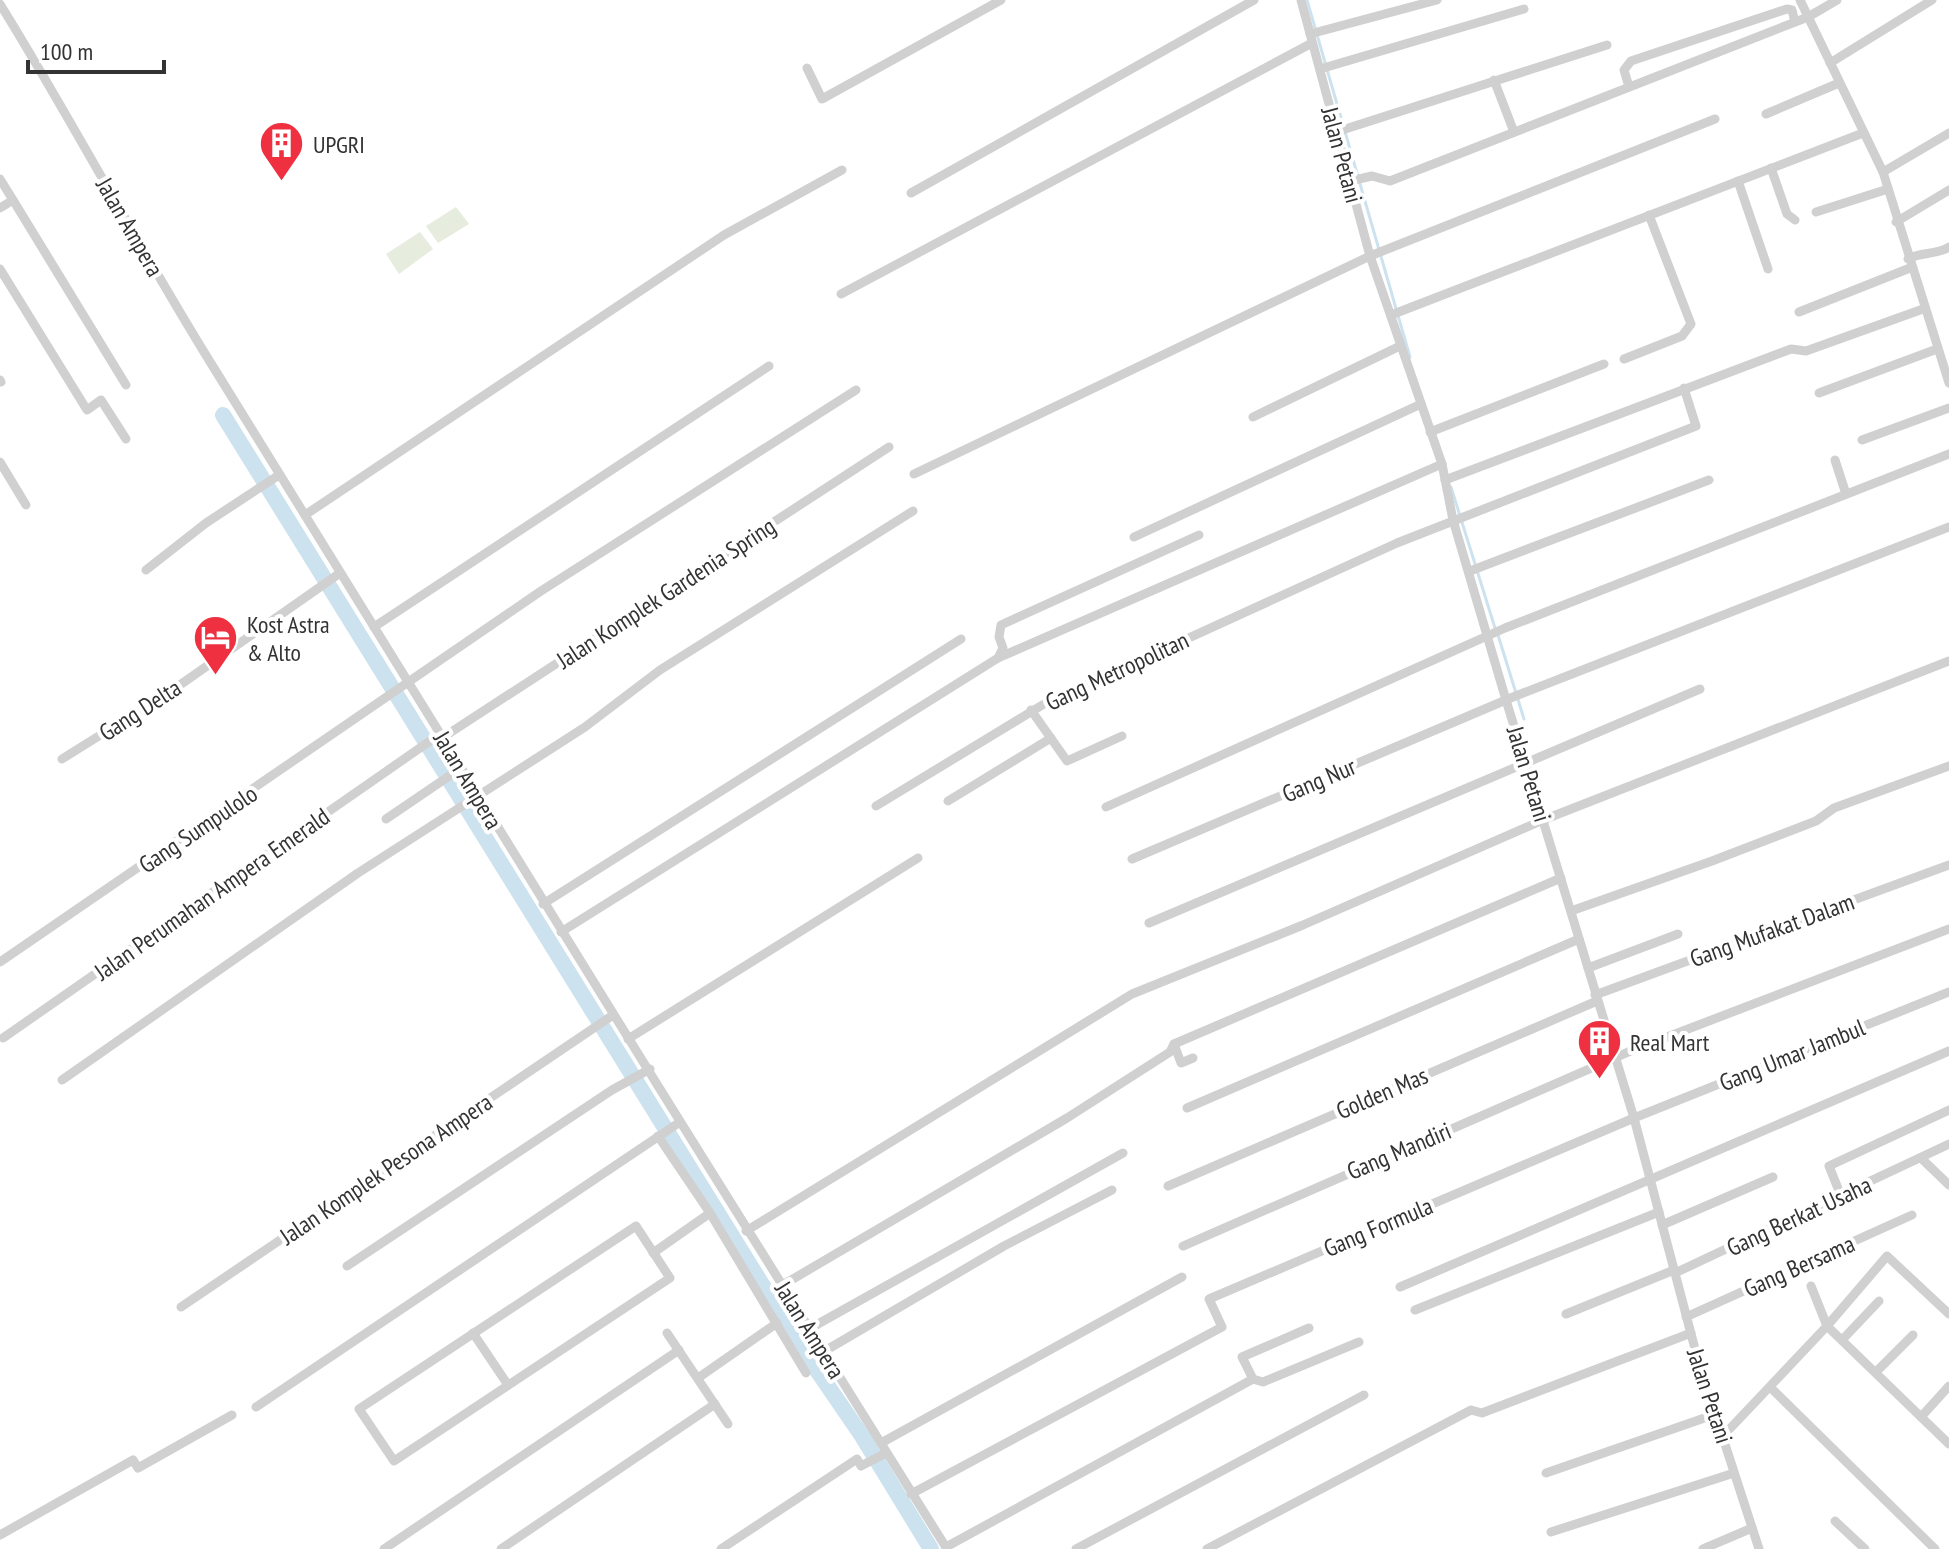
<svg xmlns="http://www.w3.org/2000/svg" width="1949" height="1549" viewBox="0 0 1949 1549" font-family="'PT Sans Narrow',sans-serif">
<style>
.green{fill:#e6ecde}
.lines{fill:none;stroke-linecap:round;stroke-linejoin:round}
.stream{stroke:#cde2ef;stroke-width:3}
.river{stroke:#cde2ef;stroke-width:16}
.minor{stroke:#d0d0d0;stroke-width:9}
.labels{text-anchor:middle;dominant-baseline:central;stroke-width:8;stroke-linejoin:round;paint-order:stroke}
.poi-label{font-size:24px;fill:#333;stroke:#fff;text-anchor:start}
.street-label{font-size:24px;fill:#333;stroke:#fff}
</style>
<rect width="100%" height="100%" fill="#fff"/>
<!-- green -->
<g class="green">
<polygon points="456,207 469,224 438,243 426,226"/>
<polygon points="420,232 433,249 399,274 386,254"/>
</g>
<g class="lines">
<!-- stream -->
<g class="stream">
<polyline points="1307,0 1410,357"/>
<polyline points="1451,487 1495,628"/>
<polyline points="1498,635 1524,719"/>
</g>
<!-- river -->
<polyline class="river" points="223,415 799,1344 862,1436 931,1549"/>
<!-- minor -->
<g class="minor">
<polyline points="1301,0 1370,256 1442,464 1453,520 1506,700 1634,1118 1699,1364 1759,1549"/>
<polyline points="1800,0 1883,172 1949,383"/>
<path d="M0,4C75,125 141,252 217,373C459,766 702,1158 947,1549"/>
<polyline points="1310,34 1437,0"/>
<polyline points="1830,63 1932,0"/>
<polyline points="807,68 822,99 1001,0"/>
<polyline points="1320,69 1524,9"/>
<polyline points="1494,80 1514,132"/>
<polyline points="1629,87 1624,70 1631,61 1787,9 1792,10 1795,22"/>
<polyline points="1766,114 1839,83"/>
<polyline points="1336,132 1607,45"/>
<polyline points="1771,168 1787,214 1795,220"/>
<polyline points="1883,172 1949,133"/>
<polyline points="0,179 13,200 0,208"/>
<polyline points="1350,181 1372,176 1390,181 1808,17 1837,0"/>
<polyline points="1738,181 1768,269"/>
<polyline points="911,193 1254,0"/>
<polyline points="13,200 126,385"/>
<polyline points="1816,212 1888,189"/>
<polyline points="1896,222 1949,190"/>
<path d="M1908,259C1922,251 1934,256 1949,247"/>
<polyline points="0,269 87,410 101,400 126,439"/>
<polyline points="841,294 1312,43"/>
<polyline points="1799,312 1910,268"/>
<polyline points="1391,315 1863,133"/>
<polyline points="1624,359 1682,336 1691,324 1649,215"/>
<polyline points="0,380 1,382"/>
<polyline points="1819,393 1937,349"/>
<polyline points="1253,417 1400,346"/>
<polyline points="1430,432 1604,364"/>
<polyline points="1862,440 1949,408"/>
<polyline points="1835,460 1846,494"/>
<polyline points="0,462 26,505"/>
<polyline points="914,474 1370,256 1715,119"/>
<polyline points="1445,480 1791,349 1806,351 1923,309"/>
<polyline points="305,515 724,235 842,170"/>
<polyline points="1134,537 1421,404"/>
<polyline points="146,570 206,523 279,475"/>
<polyline points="1470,571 1709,480"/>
<polyline points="374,627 769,366"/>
<polyline points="998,658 1442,464"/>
<polyline points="1031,710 1067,761 1122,736"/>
<polyline points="442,738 889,447"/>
<polyline points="62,759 177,687 340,573"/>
<polyline points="948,801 1051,738"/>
<polyline points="876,806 1044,704 1397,543 1696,426 1684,388"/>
<polyline points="1106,807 1505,628 1949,454"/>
<polyline points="386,819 461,768"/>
<polyline points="1132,859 1513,697 1949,527"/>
<polyline points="543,904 961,639"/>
<polyline points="1571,911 1712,861 1816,821 1834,808 1949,766"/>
<polyline points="1149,923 1700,689"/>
<polyline points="561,932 998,658 1003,648 999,637 1001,625 1199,535"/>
<polyline points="0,962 541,591 856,390"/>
<polyline points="1588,968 1678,934"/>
<polyline points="1595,995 1949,865"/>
<polyline points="3,1038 440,734"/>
<polyline points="628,1039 918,858"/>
<polyline points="1174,1044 1181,1063 1193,1058"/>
<polyline points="62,1080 358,873 585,727 660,670 913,511"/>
<polyline points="1187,1108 1579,939"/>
<polyline points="1922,1159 1949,1185"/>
<polyline points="1168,1186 1597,1001"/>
<polyline points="1841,1196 1829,1166 1949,1110"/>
<polyline points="710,1213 806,1373"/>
<polyline points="1662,1225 1773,1177"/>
<polygon points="636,1226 670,1278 394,1461 359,1409"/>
<polyline points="746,1231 1132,994 1303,925 1543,820 1949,661"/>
<polyline points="1183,1246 1628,1052 1949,929"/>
<polyline points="653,1253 710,1213 658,1136"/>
<polyline points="347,1266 612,1090 650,1069"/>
<polyline points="1675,1273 1949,1144"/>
<polyline points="781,1286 1067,1118 1170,1052 1174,1044 1561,878"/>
<polyline points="1811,1286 1827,1326 1887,1256 1949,1314"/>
<polyline points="1400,1287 1949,1051"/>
<polyline points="181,1307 613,1015"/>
<polyline points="1415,1310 1659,1212"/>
<polyline points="1566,1314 1674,1270"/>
<polyline points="1686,1317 1912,1215"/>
<polyline points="1309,1328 1242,1357 1253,1379 1263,1382 1359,1342"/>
<polyline points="809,1329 1123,1153"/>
<polyline points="473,1333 508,1385"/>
<polyline points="667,1333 728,1424"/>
<polyline points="1843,1339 1879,1301"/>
<polyline points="823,1352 1004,1246 1112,1190"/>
<polyline points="1876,1372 1913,1335"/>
<polyline points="698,1378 777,1323"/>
<polyline points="1770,1387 1935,1549"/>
<polyline points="256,1407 680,1122"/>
<polyline points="1921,1417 1949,1386"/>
<polyline points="1723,1436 1827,1326 1949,1444"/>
<polyline points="881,1443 1182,1277"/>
<polyline points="1546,1473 1716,1414"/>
<polyline points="911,1494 1222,1327 1209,1299 1634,1118 1949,992"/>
<polyline points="1835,1521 1865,1549"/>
<polyline points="1551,1532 1734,1473"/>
<polyline points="0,1535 133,1460 138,1468 232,1415"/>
<polyline points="946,1547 1253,1379"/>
<polyline points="384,1549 679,1350"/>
<polyline points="501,1549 715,1404"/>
<polyline points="721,1549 857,1459 861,1466 886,1453"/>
<polyline points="1076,1549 1364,1395"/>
<polyline points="1207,1549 1471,1410 1482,1413 1691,1333"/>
<polyline points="1703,1549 1752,1528"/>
</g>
</g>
<!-- icons -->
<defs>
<symbol id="building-pin" viewBox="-11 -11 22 30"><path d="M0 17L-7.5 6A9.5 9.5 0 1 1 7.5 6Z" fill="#ee3040" stroke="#fff"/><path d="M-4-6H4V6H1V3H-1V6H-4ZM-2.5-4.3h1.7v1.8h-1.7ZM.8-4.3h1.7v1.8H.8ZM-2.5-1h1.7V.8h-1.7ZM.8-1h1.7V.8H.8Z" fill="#fff"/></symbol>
<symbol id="hotel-pin" viewBox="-11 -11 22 30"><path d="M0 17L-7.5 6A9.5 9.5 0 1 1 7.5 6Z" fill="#ee3040" stroke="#fff"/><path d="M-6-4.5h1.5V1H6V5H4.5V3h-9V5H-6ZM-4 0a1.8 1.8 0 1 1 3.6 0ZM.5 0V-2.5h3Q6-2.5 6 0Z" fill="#fff"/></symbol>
</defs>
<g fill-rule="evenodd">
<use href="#building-pin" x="256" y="118" width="51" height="69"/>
<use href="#hotel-pin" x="190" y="612" width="51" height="69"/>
<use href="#building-pin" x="1574" y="1016" width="51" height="69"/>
</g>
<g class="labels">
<!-- poi labels -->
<g class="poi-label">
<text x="313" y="144">UPGRI</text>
<text x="247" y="624">Kost Astra<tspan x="247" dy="28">&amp; Alto</tspan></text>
<text x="1630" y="1042">Real Mart</text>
</g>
<!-- street labels -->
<g class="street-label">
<text transform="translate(1342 155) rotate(75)">Jalan Petani</text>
<text transform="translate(130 227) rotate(60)">Jalan Ampera</text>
<text transform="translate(666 593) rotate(-33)">Jalan Komplek Gardenia Spring</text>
<text transform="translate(1117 671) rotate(-25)">Gang Metropolitan</text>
<text transform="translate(140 710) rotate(-33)">Gang Delta</text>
<text transform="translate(1529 774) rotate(73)">Jalan Petani</text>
<text transform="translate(468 780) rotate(59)">Jalan Ampera</text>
<text transform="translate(1319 780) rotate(-23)">Gang Nur</text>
<text transform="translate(198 829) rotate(-34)">Gang Sumpulolo</text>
<text transform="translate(212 894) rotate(-35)">Jalan Perumahan Ampera Emerald</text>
<text transform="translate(1772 930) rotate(-20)">Gang Mufakat Dalam</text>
<text transform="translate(1792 1055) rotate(-22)">Gang Umar Jambul</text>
<text transform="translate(1382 1093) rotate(-23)">Golden Mas</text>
<text transform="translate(1399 1151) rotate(-23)">Gang Mandiri</text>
<text transform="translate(386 1169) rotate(-34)">Jalan Komplek Pesona Ampera</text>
<text transform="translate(1799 1216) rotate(-25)">Gang Berkat Usaha</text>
<text transform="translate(1378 1227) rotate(-23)">Gang Formula</text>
<text transform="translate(1799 1266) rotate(-24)">Gang Bersama</text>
<text transform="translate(810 1330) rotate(58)">Jalan Ampera</text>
<text transform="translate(1710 1396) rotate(72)">Jalan Petani</text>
</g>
</g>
<!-- scale -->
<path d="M28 60v12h136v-12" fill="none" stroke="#333333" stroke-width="4"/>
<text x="40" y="60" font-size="24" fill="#333333" stroke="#ffffff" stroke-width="6" paint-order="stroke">100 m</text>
</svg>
